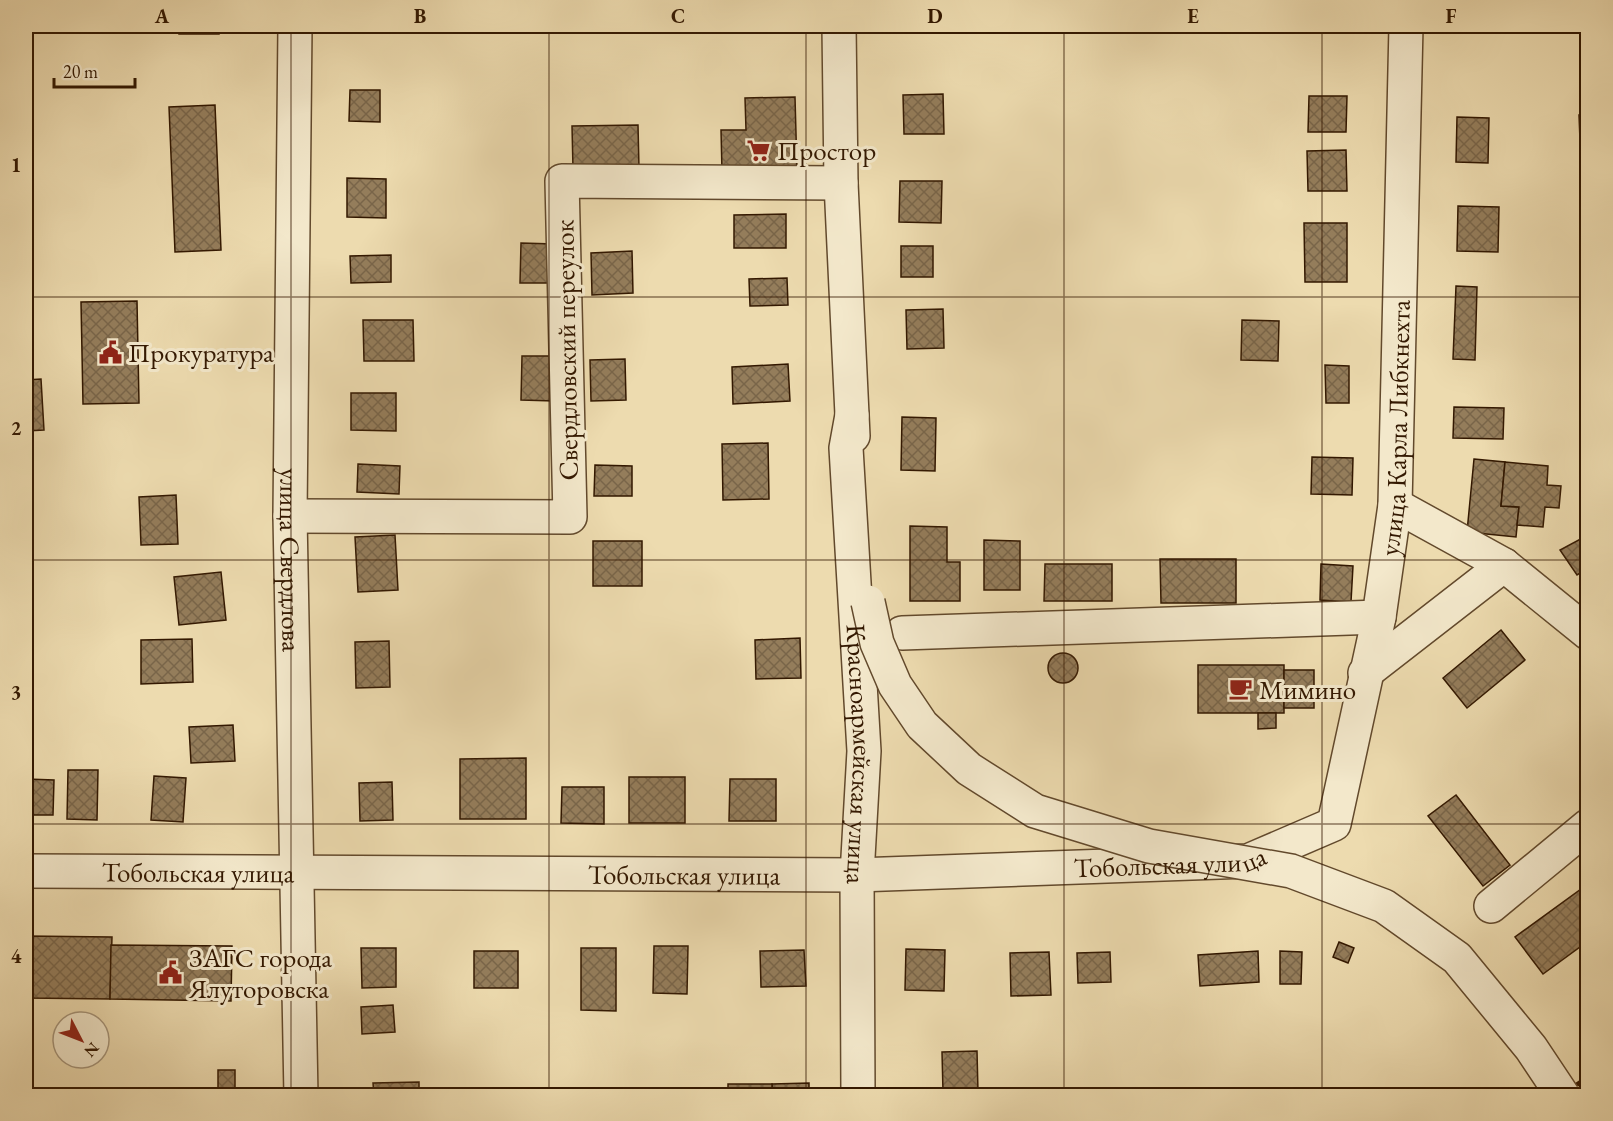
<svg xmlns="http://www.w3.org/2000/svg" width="1613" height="1121" viewBox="0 0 1613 1121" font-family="'EB Garamond',serif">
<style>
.building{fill:url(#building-cross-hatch);stroke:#331801;stroke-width:1.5}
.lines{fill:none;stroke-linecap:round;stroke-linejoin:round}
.minor-casing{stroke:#62492c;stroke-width:36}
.minor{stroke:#f3e8cb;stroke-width:33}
.rail{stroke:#331801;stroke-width:4.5;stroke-dasharray:10 10;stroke-linecap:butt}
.minor-bridge-casing{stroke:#62492c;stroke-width:36;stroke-linecap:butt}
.minor-bridge{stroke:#f3e8cb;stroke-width:33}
.grid{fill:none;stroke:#331801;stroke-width:1.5;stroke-opacity:0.55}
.labels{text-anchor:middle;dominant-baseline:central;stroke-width:6;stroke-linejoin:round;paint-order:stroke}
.poi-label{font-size:27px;fill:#331801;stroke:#f3e8cb;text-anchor:start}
.street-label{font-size:27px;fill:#331801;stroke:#f3e8cb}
.neatline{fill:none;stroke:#331801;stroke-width:2}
.grid-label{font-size:20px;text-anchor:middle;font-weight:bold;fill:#331801}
</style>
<defs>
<pattern id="building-cross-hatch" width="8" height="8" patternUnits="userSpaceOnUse" patternTransform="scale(1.5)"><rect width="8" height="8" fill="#947d5b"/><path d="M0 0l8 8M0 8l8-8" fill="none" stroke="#796549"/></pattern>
</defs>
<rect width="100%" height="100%" fill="#eddbaf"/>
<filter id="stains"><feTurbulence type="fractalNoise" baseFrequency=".00333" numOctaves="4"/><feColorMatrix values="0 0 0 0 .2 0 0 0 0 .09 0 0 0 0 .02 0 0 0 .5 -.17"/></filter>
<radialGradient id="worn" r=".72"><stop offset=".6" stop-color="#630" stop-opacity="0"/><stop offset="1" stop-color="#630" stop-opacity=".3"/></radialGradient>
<!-- building -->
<g class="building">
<rect x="179" y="26" width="40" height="8"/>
<rect x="1209" y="26" width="28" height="1"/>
<polygon points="350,90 380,90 380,122 349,121"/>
<polygon points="943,94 944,134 904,134 903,95"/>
<polygon points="1309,96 1347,96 1346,132 1308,132"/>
<polygon points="795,97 797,170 722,172 721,130 746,130 745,98"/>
<polygon points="215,105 221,250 175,252 169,107"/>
<polygon points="1579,115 1588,115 1588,342"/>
<polygon points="1457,117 1489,118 1488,163 1456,162"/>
<polygon points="638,125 639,168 573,169 572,126"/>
<polygon points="1346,150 1347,191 1308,191 1307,151"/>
<polygon points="347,178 386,179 386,218 347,217"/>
<polygon points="900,181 942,181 941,223 899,222"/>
<polygon points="1458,206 1499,207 1498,252 1457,251"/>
<polygon points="786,214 786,248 734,248 734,215"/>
<polygon points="1304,223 1347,223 1347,282 1305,282"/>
<polygon points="521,243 554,244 553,283 520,283"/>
<rect x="901" y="246" width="32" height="31"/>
<polygon points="632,251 633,293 592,295 591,253"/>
<polygon points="391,255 391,282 351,283 350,256"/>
<polygon points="787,278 788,305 750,306 749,279"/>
<polygon points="1456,286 1477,287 1475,360 1453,359"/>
<polygon points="137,301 139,403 83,404 81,302"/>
<polygon points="943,309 944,348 907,349 906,310"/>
<polygon points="363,320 413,320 414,361 364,361"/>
<polygon points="1242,320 1279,321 1278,361 1241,360"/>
<polygon points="522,356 555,356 554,401 521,400"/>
<polygon points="625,359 626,400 591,401 590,360"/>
<polygon points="788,364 790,401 733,404 732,367"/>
<polygon points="1325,365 1349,366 1349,403 1326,403"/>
<polygon points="41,379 44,430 26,431 26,380"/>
<polygon points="351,393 396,393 396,431 351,430"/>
<polygon points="1454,407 1504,408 1503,439 1453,438"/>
<polygon points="902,417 936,418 935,471 901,470"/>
<polygon points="768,443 769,499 723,500 722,444"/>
<polygon points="1312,457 1353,458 1352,495 1311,494"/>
<polygon points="1474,459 1505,462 1501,506 1519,507 1516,537 1467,532"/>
<polygon points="1505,462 1548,466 1547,485 1561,486 1559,508 1545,507 1543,527 1517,525 1519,507 1501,506"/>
<polygon points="358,464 400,466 399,494 357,492"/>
<polygon points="595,465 632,466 632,496 594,496"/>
<polygon points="176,495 178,544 141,545 139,497"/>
<polygon points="910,526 947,527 947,562 960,562 960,601 910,601"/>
<polygon points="395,535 398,590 358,592 355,537"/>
<polygon points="1588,535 1588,568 1577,575 1560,550"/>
<polygon points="984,540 1020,541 1020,590 984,590"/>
<rect x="593" y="541" width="49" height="45"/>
<polygon points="1160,559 1236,559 1236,603 1161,603"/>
<polygon points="1045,564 1112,564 1112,601 1044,601"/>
<polygon points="1321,564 1353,566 1351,602 1320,600"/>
<polygon points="221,572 226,620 179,625 174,577"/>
<polygon points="1501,630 1525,660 1467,708 1443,678"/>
<polygon points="800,638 801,678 756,679 755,640"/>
<polygon points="192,639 193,682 141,684 141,640"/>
<polygon points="389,641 390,687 356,688 355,642"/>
<circle cx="1063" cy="668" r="15"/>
<rect x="1198" y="665" width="86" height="48"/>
<rect x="1284" y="670" width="30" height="38"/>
<polygon points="1258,713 1276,713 1276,728 1258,729"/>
<polygon points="233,725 235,761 191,763 189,727"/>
<polygon points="526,758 526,819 460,819 460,759"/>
<polygon points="68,770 98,770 97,820 67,819"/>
<polygon points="154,776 186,778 183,822 151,820"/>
<rect x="629" y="777" width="56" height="46"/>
<polygon points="26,779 54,780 53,815 26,815"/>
<polygon points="730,779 776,779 776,821 729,821"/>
<polygon points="392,782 393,820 360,821 359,783"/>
<polygon points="562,787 604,787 604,824 561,823"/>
<polygon points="1456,795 1510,865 1483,886 1428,816"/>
<polygon points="1588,884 1588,941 1543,974 1515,937"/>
<polygon points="26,936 112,937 110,999 26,998"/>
<polygon points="1339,942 1354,948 1348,963 1333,957"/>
<polygon points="111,945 232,946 231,1001 110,999"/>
<polygon points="654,946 688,946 687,994 653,993"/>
<polygon points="361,948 396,948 396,987 362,988"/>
<polygon points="581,948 616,948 616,1011 581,1010"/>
<polygon points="906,949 945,950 944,991 905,990"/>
<polygon points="804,950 806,986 761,987 760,951"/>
<rect x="474" y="951" width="44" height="37"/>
<polygon points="1258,951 1259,982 1200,986 1198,955"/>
<polygon points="1280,951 1302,952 1301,984 1280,984"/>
<polygon points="1049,952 1051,995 1011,996 1010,953"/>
<polygon points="1110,952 1111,982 1078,983 1077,953"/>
<polygon points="393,1005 395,1032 362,1034 361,1007"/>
<polygon points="977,1051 978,1092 943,1092 942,1052"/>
<rect x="218" y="1070" width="17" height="20"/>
<polygon points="419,1082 419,1096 374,1096 373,1083"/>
<polygon points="809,1083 809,1096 772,1096 772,1084"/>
<rect x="728" y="1084" width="44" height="12"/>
</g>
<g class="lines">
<defs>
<g id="minor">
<path id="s1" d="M295,26L290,516L301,1096"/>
<polyline points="839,26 841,183 853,436"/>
<path id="s2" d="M852,415L846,448L864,751L857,875L858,1096"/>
<polyline points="1395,505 1504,565 1588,633"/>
<polyline points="290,516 570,517 562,181 841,183"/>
<polyline points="902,633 1379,617"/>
<polyline points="1365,673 1504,565"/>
<path id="s3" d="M26,871L857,875L1248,861L1334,824L1379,617L1395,505L1406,26"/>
<polyline points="1491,906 1588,826"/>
</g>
</defs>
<!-- minor casing -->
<use href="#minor" class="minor-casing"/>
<!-- minor -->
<use href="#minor" class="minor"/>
<!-- rail -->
<polyline class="rail" points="1560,1096 1588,1077"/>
<defs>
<polyline id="minor-bridge" points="868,602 877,643 895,685 922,725 969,769 1035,811 1149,846 1291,871 1384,906 1457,958 1531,1048 1563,1096"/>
</defs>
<!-- minor-bridge casing -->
<use href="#minor-bridge" class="minor-bridge-casing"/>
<!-- minor-bridge -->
<use href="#minor-bridge" class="minor-bridge"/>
</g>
<!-- grid -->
<path class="grid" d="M291,26V1096M549,26V1096M806,26V1096M1064,26V1096M1322,26V1096M26,297H1588M26,560H1588M26,824H1588"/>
<!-- icons -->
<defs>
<symbol id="supermarket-bare" viewBox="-9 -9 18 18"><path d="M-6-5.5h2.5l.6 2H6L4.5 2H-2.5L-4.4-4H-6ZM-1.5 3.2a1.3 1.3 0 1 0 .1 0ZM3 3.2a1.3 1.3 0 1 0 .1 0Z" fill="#8f2418" stroke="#f3e8cb" stroke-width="2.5" paint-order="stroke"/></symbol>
<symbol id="civic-bare" viewBox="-9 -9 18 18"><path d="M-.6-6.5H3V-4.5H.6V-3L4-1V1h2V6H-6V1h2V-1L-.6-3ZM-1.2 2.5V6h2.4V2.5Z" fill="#8f2418" stroke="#f3e8cb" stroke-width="2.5" paint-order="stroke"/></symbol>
<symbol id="cafe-bare" viewBox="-9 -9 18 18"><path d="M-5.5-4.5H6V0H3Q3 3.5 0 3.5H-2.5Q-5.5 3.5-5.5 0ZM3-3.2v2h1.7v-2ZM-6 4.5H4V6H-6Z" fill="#8f2418" stroke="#f3e8cb" stroke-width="2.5" paint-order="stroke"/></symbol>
</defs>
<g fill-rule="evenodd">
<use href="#supermarket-bare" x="742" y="134" width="33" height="33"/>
<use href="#civic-bare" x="94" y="336" width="33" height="33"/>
<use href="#cafe-bare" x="1224" y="672" width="33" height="33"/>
<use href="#civic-bare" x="154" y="956" width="33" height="33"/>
</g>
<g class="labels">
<!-- poi labels -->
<g class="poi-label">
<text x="777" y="150">Простор</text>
<text x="128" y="352">Прокуратура</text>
<text x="1259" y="689">Мимино</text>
<text x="189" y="957">ЗАГС города<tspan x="189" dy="31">Ялуторовска</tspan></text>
</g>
<!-- street labels -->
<g class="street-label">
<text transform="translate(566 350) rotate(-91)">Свердловский переулок</text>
<text stroke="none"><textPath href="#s3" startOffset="1718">улица Карла Либкнехта</textPath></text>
<text stroke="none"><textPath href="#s1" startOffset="534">улица Свердлова</textPath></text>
<text stroke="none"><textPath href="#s2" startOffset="340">Красноармейская улица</textPath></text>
<text stroke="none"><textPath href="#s3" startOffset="1144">Тобольская улица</textPath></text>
<text stroke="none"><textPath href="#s3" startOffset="172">Тобольская улица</textPath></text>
<text stroke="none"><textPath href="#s3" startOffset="658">Тобольская улица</textPath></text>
</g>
</g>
<!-- margin -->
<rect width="1613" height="1121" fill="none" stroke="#eddbaf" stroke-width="66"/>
<!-- north arrow -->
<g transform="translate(81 1040) rotate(132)"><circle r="28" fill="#f3e8cb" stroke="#a6957a" stroke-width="1.5"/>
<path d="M0-4.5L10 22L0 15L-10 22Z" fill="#8f2418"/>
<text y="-9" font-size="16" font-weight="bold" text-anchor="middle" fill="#331801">N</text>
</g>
<!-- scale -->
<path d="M54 78v9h81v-9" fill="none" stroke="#331801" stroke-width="3"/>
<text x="63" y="78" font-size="18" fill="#331801" stroke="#f3e8cb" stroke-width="4.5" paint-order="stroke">20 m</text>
<rect x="33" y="33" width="1547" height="1055" class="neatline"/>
<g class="grid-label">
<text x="162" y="23">A</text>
<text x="420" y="23">B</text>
<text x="678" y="23">C</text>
<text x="935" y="23">D</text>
<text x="1193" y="23">E</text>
<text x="1451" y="23">F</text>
<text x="16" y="172">1</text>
<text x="16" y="435">2</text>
<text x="16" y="699">3</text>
<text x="16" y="963">4</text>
</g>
<rect width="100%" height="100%" filter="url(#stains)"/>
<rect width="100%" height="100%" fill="url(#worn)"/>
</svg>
